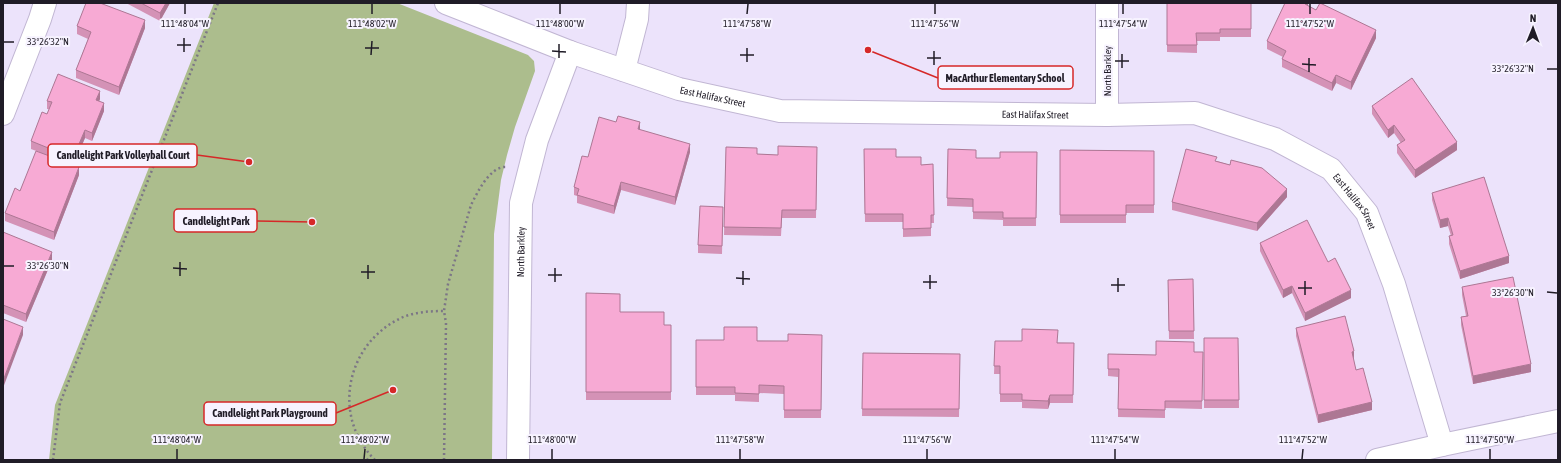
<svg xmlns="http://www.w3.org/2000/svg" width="1561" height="463" viewBox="0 0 1561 463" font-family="'Asap Condensed',sans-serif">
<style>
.green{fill:#acbd8d}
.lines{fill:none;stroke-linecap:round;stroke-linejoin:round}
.minor-casing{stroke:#c1b6d3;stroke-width:24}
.path{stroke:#7c7686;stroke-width:2.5;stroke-dasharray:2 3;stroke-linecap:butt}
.minor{stroke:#fff;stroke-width:22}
.wall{fill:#d492b6}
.shaded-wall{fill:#ad7794}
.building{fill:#f7aad4;stroke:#ad7794}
.ticks{fill:none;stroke:#201c27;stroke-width:1.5}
.labels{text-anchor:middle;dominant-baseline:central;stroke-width:4;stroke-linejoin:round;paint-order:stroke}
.street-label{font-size:10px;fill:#201c27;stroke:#f7f3ff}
.ticks-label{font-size:10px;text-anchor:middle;fill:#201c27;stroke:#f7f3ff;stroke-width:4;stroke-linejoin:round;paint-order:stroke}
.leader{fill:none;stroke:#d62828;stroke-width:1.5}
.callout-dot{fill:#d62828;stroke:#f7f3ff;stroke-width:1.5}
.callout{fill:#f7f3ff;stroke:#d62828;stroke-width:1.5}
.callout-label{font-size:11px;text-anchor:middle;font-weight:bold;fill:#201c27}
</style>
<rect width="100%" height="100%" fill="#ece3fb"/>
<!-- green -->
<polygon class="green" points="214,3 397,3 528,55 534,61 535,71 515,127 507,155 501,180 494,234 492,460 49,460 55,405"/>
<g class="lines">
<defs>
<g id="minor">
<path id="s1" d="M446,3L570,52L679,89L780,111L1107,115L1195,113L1275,139L1331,169L1367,213L1394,284L1442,445"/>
<polyline points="624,70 637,19 638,3"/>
<polyline points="3,114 40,19 45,3"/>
<polyline points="1107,115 1107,3"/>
<path id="s2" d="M518,460L521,203L537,140L570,52"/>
<polyline points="1377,460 1442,445 1558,421"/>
</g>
</defs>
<!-- minor casing -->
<use href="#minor" class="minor-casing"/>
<!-- path -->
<g class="path">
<polyline points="53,460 60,403 218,3"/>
<polyline points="367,460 370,456"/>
<path d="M375,460C331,416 346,344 401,318C414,312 430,311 444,311"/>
<path d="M444,460L446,323L444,311L448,284L471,205C477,193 490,166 506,167"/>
</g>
<!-- minor -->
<use href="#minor" class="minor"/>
</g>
<!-- wall -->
<g class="wall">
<polygon points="126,3 170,3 160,21"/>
<polygon points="1167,3 1251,3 1251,37 1220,37 1220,41 1197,41 1197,53 1167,52"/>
<polygon points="1308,3 1308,6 1376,38 1351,90 1336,83 1332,91 1282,67 1282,59 1283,57 1267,49 1267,41"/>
<polygon points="77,26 145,28 119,95 76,78 76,70 88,39 77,34"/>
<polygon points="100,99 99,101 104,111 92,141 85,138 73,165 79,175 54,240 5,221 5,213 20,191 39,152 31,149 31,141 47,114 49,109 47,109 47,101"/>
<polygon points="1372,106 1457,150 1415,178 1397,153 1397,145 1401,143 1394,133 1388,138 1372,114"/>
<polygon points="640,130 690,152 675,205 621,190 614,214 577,203 577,196 574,195 574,187"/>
<polygon points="726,147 757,154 778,155 817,147 816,218 782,218 781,236 724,235"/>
<polygon points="864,149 921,165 933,164 934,223 931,223 931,236 903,237 903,222 865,222"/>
<polygon points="948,149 976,158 1000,158 1037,152 1036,226 1003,226 1003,220 973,219 973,207 947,206"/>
<polygon points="1060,150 1154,151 1154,213 1126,213 1126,223 1060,223"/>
<polygon points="1217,161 1230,165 1287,197 1257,231 1172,210 1172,202"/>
<polygon points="1432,193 1509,263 1460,279 1449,244 1449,236 1451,236 1448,226 1440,228 1432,200"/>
<polygon points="723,207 722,254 698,253 698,245"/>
<polygon points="3,232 52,260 26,322 3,313"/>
<polygon points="1260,243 1328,262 1351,298 1305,321 1292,293 1283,298 1260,251"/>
<polygon points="1193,279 1194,339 1169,339 1168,280"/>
<polygon points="1462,287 1531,372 1473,384 1461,325 1461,317 1466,316 1462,295"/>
<polygon points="586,293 620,312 664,325 671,325 671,400 586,400"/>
<polygon points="1296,328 1354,359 1353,359 1356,370 1372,410 1318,423 1296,336"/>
<polygon points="822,335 821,418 784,418 784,394 759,393 759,402 735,401 735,395 696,395 696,340 788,341"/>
<polygon points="1204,338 1238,338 1239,408 1204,408"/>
<polygon points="995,341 1074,343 1073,403 1050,403 1048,409 1022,408 1022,402 1000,402 1000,374 994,374"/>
<polygon points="1194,352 1203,352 1202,409 1165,408 1165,418 1118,417 1118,377 1108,376 1108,354 1156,355"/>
<polygon points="863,353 960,354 959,417 862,416"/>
</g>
<!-- shaded-wall -->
<g class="shaded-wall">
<polygon points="166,3 170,3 160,21 160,13"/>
<polygon points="1305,3 1308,3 1308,5 1305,12"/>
<polygon points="145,20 145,28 119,95 119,87"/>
<polygon points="1376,30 1376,38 1351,90 1351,82"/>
<polygon points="1336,75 1336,83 1332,91 1332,83"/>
<polygon points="100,91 100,99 96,108 96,100"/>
<polygon points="104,103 104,111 92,141 92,133"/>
<polygon points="640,122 640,130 638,129"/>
<polygon points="1394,125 1394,133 1388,138 1388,130"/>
<polygon points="85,130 85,138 73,166 73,158"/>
<polygon points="1457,142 1457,150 1415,178 1415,170"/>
<polygon points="690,144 690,152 675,205 675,197"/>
<polygon points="79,167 79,175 54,240 54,232"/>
<polygon points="621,182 621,190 614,214 614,206"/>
<polygon points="1287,189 1287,197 1257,231 1257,223"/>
<polygon points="1448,218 1448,226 1440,228 1440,220"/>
<polygon points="52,252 52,260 26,322 26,314"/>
<polygon points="1509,256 1509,263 1460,279 1460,271"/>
<polygon points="1292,286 1292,293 1283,298 1283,290"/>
<polygon points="1351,290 1351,298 1305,321 1305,313"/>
<polygon points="23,327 23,335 3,388 3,381"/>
<polygon points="1354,351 1354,359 1352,360 1352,352"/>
<polygon points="1531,364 1531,372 1473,384 1473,376"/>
<polygon points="1050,395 1050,403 1048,409 1048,401"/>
<polygon points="1372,402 1372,410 1318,423 1318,415"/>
<polygon points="4,405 4,413 3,416 3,408"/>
</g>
<!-- building -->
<g class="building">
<polygon points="86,3 100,3 145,20 119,87 76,70 91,32 77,26"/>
<polygon points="141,3 166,3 160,13"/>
<polygon points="1167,3 1251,3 1251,29 1220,29 1220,33 1196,33 1197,45 1167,45"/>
<polygon points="1285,3 1305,3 1305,4 1316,10 1320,3 1376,30 1351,82 1336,75 1332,83 1282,59 1286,51 1267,41"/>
<polygon points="58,74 100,91 96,100 104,103 92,133 85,130 73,158 31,141 42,112 47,114 52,102 47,101"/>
<polygon points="1412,78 1457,142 1415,170 1397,145 1405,140 1394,125 1388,130 1372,106"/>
<polygon points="618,116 640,122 638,129 690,144 675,197 621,182 614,206 577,195 579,189 574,187 582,156 588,157 599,117 616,122"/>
<polygon points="778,146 817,147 816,210 782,210 781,228 724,227 726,147 757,148 757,154 778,155"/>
<polygon points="864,149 896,149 896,157 921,157 921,165 933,164 934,215 931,215 931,228 903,229 903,214 865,214"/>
<polygon points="948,149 976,150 976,158 1000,158 1000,152 1037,152 1036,218 1003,218 1003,212 973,212 973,199 947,198"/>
<polygon points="1186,149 1217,157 1215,161 1230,165 1231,160 1262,168 1287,189 1257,223 1172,202"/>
<polygon points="1060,150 1154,151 1154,205 1126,205 1126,215 1060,215"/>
<polygon points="36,151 79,167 54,232 5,213 15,188 20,191"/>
<polygon points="1484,177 1509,256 1460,271 1449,236 1453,235 1448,218 1440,220 1432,193"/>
<polygon points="700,206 723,207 722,246 698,245"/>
<polygon points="1307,220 1328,262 1335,258 1351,290 1305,313 1292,286 1283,290 1260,243"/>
<polygon points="3,232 52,252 26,314 3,305"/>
<polygon points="1513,277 1531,364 1473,376 1461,317 1468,316 1462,287"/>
<polygon points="1193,279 1194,331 1169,331 1168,280"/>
<polygon points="586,293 620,294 620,312 664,312 664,325 671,325 671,392 586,392"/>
<polygon points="1345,316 1354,351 1352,352 1356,370 1363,368 1372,402 1318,415 1296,328"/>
<polygon points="3,319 23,327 3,381"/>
<polygon points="724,327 757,327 757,341 788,341 788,334 822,335 821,410 784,410 784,386 759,385 759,394 735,393 735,387 696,387 696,340 724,340"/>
<polygon points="1022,329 1058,330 1057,343 1074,343 1073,395 1050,395 1048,401 1022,400 1022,394 1000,394 1000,366 994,366 995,341 1022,341"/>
<polygon points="1204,338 1238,338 1239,400 1204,400"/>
<polygon points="1156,341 1194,342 1194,352 1203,352 1202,401 1165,401 1165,410 1118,409 1119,369 1108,369 1108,354 1156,355"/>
<polygon points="863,353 960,354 959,409 862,409"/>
</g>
<!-- ticks -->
<path class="ticks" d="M185,14V4M372,14V4M560,14V4M747,14L748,4M935,14V4M1123,14V4M1310,14V4M4,42H14M177,45H191M365,48H379M552,51L566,52M184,52V38M371,55L372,41M740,55H754M559,58V44M927,58H941M1115,61H1129M747,62V48M1302,64L1316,65M934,65V51M1122,68V54M1547,69H1557M1309,72V58M4,266H14M173,268L187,269M361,272H375M548,275H562M180,276V262M736,278L750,279M368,279V265M555,282V268M923,282H937M743,285V271M1111,285H1125M1298,288H1312M930,289V275M1118,292V278M1547,292L1557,293M1305,295V281M177,459V449M364,459L365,449M552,459V449M740,459V449M927,459V449M1115,459V449M1302,459L1303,449M1490,459V449"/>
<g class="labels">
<!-- street labels -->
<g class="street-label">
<text transform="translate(1107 71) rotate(-90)">North Barkley</text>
<text stroke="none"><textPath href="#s1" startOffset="283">East Halifax Street</textPath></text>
<text stroke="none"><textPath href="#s1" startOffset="607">East Halifax Street</textPath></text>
<text stroke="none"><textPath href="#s1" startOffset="955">East Halifax Street</textPath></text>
<text stroke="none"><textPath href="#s2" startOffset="208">North Barkley</textPath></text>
</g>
</g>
<g class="ticks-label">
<text x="185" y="27">111°48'04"W</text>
<text x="372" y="27">111°48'02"W</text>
<text x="560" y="27">111°48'00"W</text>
<text x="747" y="27">111°47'58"W</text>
<text x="935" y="27">111°47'56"W</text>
<text x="1123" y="27">111°47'54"W</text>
<text x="1310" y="27">111°47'52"W</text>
<text x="48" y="45">33°26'32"N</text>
<text x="1513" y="72">33°26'32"N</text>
<text x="48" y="269">33°26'30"N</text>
<text x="1513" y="296">33°26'30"N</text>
<text x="177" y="443">111°48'04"W</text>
<text x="365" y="443">111°48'02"W</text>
<text x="552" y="443">111°48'00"W</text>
<text x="740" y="443">111°47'58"W</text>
<text x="927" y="443">111°47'56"W</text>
<text x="1115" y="443">111°47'54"W</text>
<text x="1303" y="443">111°47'52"W</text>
<text x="1490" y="443">111°47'50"W</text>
</g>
<!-- callouts -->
<path class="leader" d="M868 50L938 78M249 162L197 155M312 222L257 221M393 390L336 413"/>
<g class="callout-dot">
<circle cx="868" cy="50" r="4"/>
<circle cx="249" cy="162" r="4"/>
<circle cx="312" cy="222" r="4"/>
<circle cx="393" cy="390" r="4"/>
</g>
<g class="callout">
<rect x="938" y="66" width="135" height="23" rx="4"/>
<rect x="48" y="144" width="149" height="23" rx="4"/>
<rect x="174" y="209" width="83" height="23" rx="4"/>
<rect x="204" y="402" width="132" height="23" rx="4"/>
</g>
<g class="callout-label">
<text x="1005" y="82">MacArthur Elementary School</text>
<text x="123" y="159">Candlelight Park Volleyball Court</text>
<text x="216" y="225">Candlelight Park</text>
<text x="270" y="417">Candlelight Park Playground</text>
</g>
<!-- border -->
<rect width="1561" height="463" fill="none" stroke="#201c27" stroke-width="8"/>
<!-- north arrow -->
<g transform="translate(1533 28) rotate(1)" stroke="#f7f3ff" stroke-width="3" paint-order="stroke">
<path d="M0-3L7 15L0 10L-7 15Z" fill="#201c27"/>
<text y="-6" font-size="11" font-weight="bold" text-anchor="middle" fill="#201c27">N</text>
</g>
</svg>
